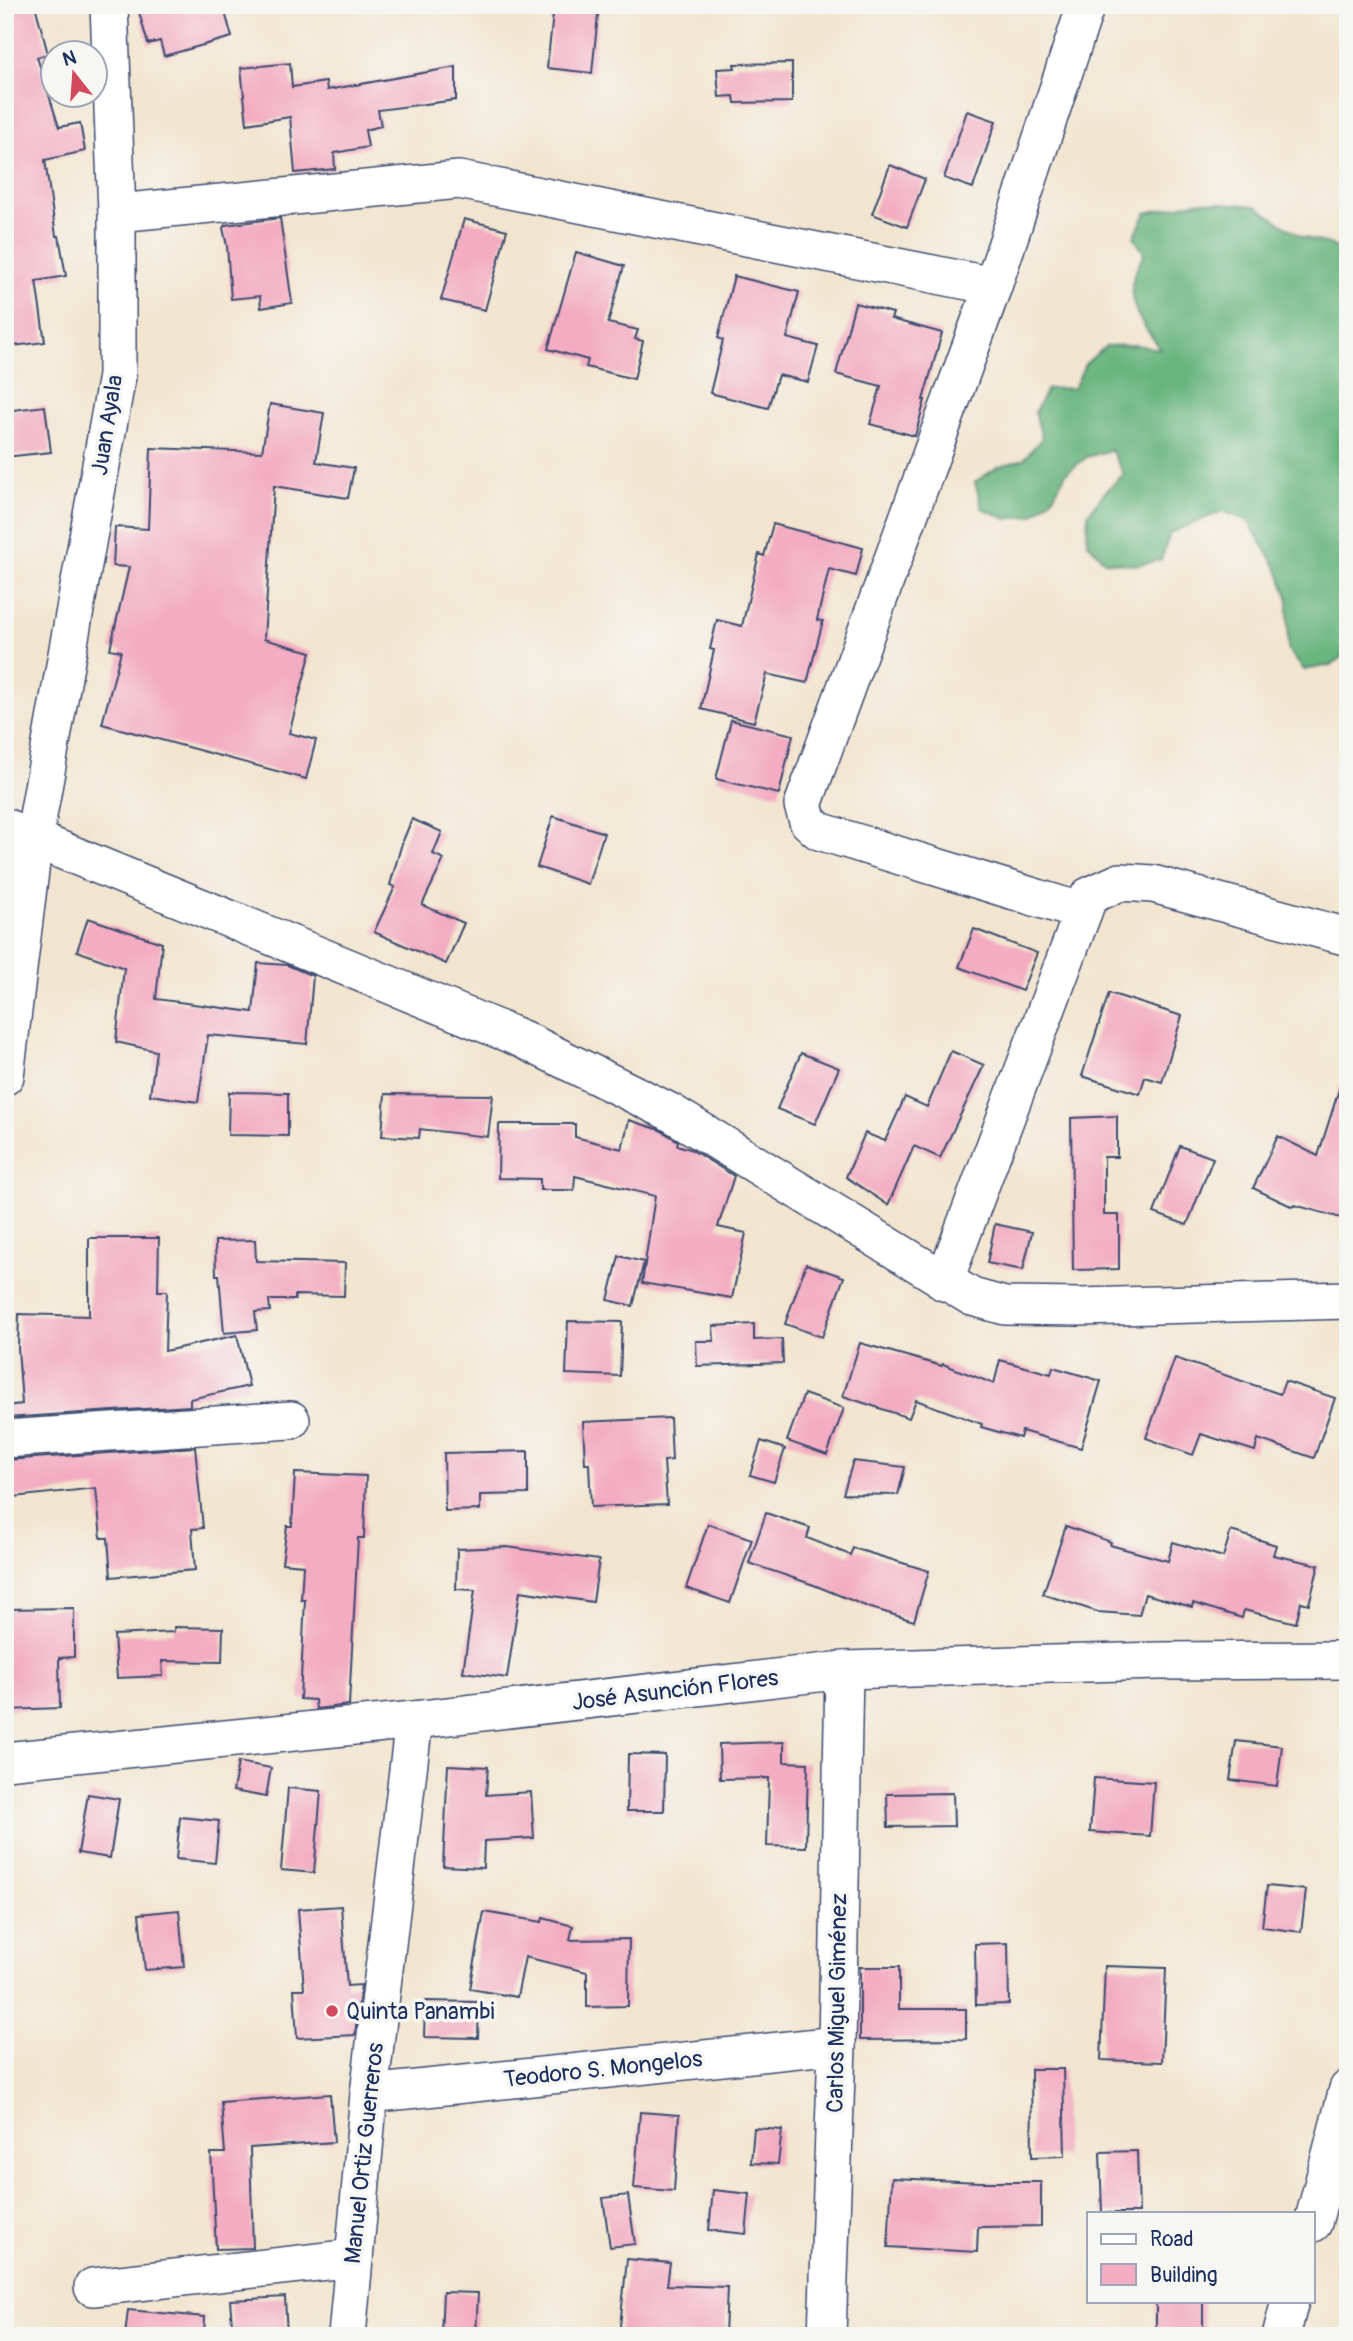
<svg xmlns="http://www.w3.org/2000/svg" width="1353" height="2341" viewBox="0 0 1353 2341" font-family="Pangolin,sans-serif">
<style>
.forest{fill:#69b57e;stroke:#42726e;stroke-width:2}
.building{fill:#f3acc1}
.lines{fill:none;stroke-linecap:round;stroke-linejoin:round}
.street-casing{stroke:#3b4a6f;stroke-width:40}
.street{stroke:#fff;stroke-width:37}
.poi-dot{fill:#d1495b;stroke:#f6f6f2;stroke-width:2.5}
.labels{text-anchor:middle;dominant-baseline:central;stroke-width:7;stroke-linejoin:round;paint-order:stroke}
.street-label{font-size:23px;fill:#1b2f5e;stroke:#f6f6f2}
.poi-label{font-size:23px;fill:#1b2f5e;stroke:#f6f6f2;text-anchor:start}
</style>
<rect width="100%" height="100%" fill="#f6f6f2"/>
<filter id="ink" filterUnits="userSpaceOnUse"><feTurbulence type="fractalNoise" baseFrequency=".0143" numOctaves="2"/><feDisplacementMap in="SourceGraphic" scale="14" xChannelSelector="R" yChannelSelector="G"/><feConvolveMatrix kernelMatrix="1 2 1 2 8 2 1 2 1" color-interpolation-filters="sRGB"/></filter>
<filter id="wash" filterUnits="userSpaceOnUse"><feTurbulence type="fractalNoise" baseFrequency=".00686" numOctaves="4" result="noise"/><feDisplacementMap in="SourceGraphic" scale="28" xChannelSelector="R" yChannelSelector="G"/><feGaussianBlur stdDeviation="1.57" result="paint"/><feColorMatrix in="noise" values="0 0 0 0 0 0 0 0 0 0 0 0 0 0 0 0 0 1.4 0 .05"/><feComposite in="paint" operator="in"/></filter>
<g filter="url(#wash)">
<rect width="100%" height="100%" fill="#f2e5cf"/>
<!-- forest -->
<path class="forest" d="M1201,201L1256,206L1302,237L1329,244L1348,254V653L1332,665L1304,670L1288,650V597L1277,568L1248,521L1223,511L1170,533L1161,560L1136,565L1105,561L1087,542L1088,514L1104,493L1124,474L1111,450L1087,457L1066,473L1053,497L1033,515L1007,519L982,508L975,482L998,467L1024,459L1042,438L1035,412L1047,389L1074,388L1085,364L1106,346L1135,345L1161,349C1145,328 1127,308 1133,279C1135,270 1141,261 1144,253L1134,237L1146,213Z"/>
<g id="blocks">
<!-- building -->
<g class="building">
<polygon points="5,5 35,5 48,54 37,57 59,127 80,123 85,151 45,160 56,236 59,236 66,276 36,281 45,342 5,347 5,184 10,183 5,138 15,137 5,105"/>
<polygon points="137,5 223,5 232,37 164,56 160,41 148,44"/>
<polygon points="554,5 599,5 592,73 547,68"/>
<polygon points="290,63 292,87 326,82 327,90 456,67 456,100 378,110 381,126 365,130 368,147 334,153 335,169 295,173 290,117 247,124 241,68"/>
<polygon points="792,63 792,102 735,103 734,96 719,97 717,69 735,68 734,64"/>
<polygon points="967,111 996,121 973,188 944,178"/>
<polygon points="890,165 925,179 907,227 872,214"/>
<polygon points="280,218 292,303 261,308 260,296 231,299 227,246 223,228 225,225"/>
<polygon points="464,219 507,230 485,310 441,300"/>
<polygon points="576,252 624,266 608,323 638,330 635,339 643,341 634,379 586,367 588,360 548,349"/>
<polygon points="734,276 799,292 787,338 818,346 808,382 778,375 768,408 710,393 723,340 718,338"/>
<polygon points="855,303 893,313 891,319 942,333 923,400 925,400 915,436 870,424 881,386 836,374"/>
<polygon points="270,404 324,413 316,462 354,468 348,498 274,486 264,639 311,652 289,733 316,740 306,779 102,724 121,651 110,649 129,567 113,566 115,527 148,529 151,448 262,452"/>
<polygon points="45,406 51,452 5,457 5,411"/>
<polygon points="773,524 863,548 856,576 829,569 817,620 823,621 807,683 767,674 754,722 701,709 714,650 710,649 717,620 742,626 759,554 764,556"/>
<polygon points="731,720 793,735 779,794 716,779"/>
<polygon points="553,816 604,833 588,884 537,867"/>
<polygon points="412,819 442,832 433,854 444,859 422,905 464,923 446,964 374,932 395,887 390,885 402,843"/>
<polygon points="88,918 162,943 156,999 253,1012 258,963 287,965 313,976 307,1044 208,1035 198,1102 150,1095 156,1051 116,1042 124,968 77,951"/>
<polygon points="974,929 1037,953 1022,991 959,967"/>
<polygon points="1109,993 1182,1016 1162,1082 1145,1077 1140,1094 1082,1076"/>
<polygon points="951,1051 984,1065 940,1158 914,1146 888,1205 846,1177 865,1133 885,1141 905,1097 927,1107"/>
<polygon points="801,1053 839,1068 815,1124 777,1109"/>
<polygon points="1342,1080 1348,1081 1348,1220 1295,1205 1293,1207 1253,1188 1278,1136 1318,1156"/>
<polygon points="229,1092 288,1093 288,1136 228,1135"/>
<polygon points="385,1094 493,1095 488,1137 420,1129 419,1138 382,1136"/>
<polygon points="1117,1116 1117,1157 1104,1157 1104,1215 1119,1215 1119,1269 1073,1270 1071,1118"/>
<polygon points="629,1120 660,1130 678,1141 677,1145 690,1149 734,1176 718,1227 746,1233 732,1298 642,1283 655,1196 575,1176 574,1190 540,1190 540,1179 498,1178 499,1124 575,1124 575,1137 622,1149"/>
<polygon points="1180,1146 1213,1158 1187,1225 1154,1213"/>
<polygon points="995,1224 1032,1232 1023,1270 987,1263"/>
<polygon points="89,1238 159,1238 158,1291 167,1291 165,1351 237,1335 249,1386 190,1399 190,1406 5,1418 5,1406 22,1404 18,1348 19,1314 89,1316"/>
<polygon points="255,1240 256,1261 345,1263 344,1296 295,1295 295,1300 269,1300 270,1311 255,1312 257,1330 224,1333 219,1275 216,1275 215,1241"/>
<polygon points="619,1256 644,1262 633,1306 608,1300"/>
<polygon points="806,1264 844,1277 822,1337 785,1324"/>
<polygon points="568,1321 622,1322 620,1376 566,1374"/>
<polygon points="754,1324 754,1340 782,1339 783,1363 697,1366 696,1341 714,1341 713,1326"/>
<polygon points="860,1343 942,1366 943,1364 994,1384 1000,1360 1051,1374 1053,1367 1101,1381 1081,1448 1022,1431 1020,1438 981,1427 982,1424 916,1400 909,1418 843,1396"/>
<polygon points="1175,1358 1280,1394 1285,1381 1335,1398 1314,1458 1258,1439 1255,1451 1201,1434 1193,1455 1146,1438"/>
<polygon points="804,1394 844,1408 827,1455 787,1441"/>
<polygon points="670,1418 672,1460 664,1461 667,1504 591,1507 589,1464 585,1464 583,1422"/>
<polygon points="761,1441 785,1449 774,1482 750,1475"/>
<polygon points="195,1447 203,1528 192,1529 195,1570 111,1577 108,1538 101,1538 96,1488 5,1498 5,1460"/>
<polygon points="528,1451 528,1494 480,1495 480,1510 445,1511 444,1453"/>
<polygon points="853,1461 905,1467 898,1495 843,1494"/>
<polygon points="295,1473 366,1476 364,1538 358,1538 349,1705 316,1709 315,1700 300,1699 305,1600 301,1600 303,1565 282,1563 287,1526 292,1526"/>
<polygon points="766,1513 810,1528 807,1538 850,1555 853,1548 929,1571 914,1621 868,1607 814,1585 749,1563"/>
<polygon points="708,1524 752,1539 730,1603 686,1588"/>
<polygon points="1066,1526 1111,1542 1110,1545 1168,1561 1173,1542 1223,1557 1231,1531 1276,1545 1273,1555 1319,1565 1309,1604 1301,1602 1296,1623 1244,1610 1242,1618 1193,1603 1192,1607 1145,1594 1139,1615 1098,1612 1043,1594"/>
<polygon points="507,1547 599,1560 593,1602 520,1591 507,1678 463,1672 475,1590 456,1589 457,1549"/>
<polygon points="74,1608 74,1657 59,1658 60,1708 5,1710 5,1609"/>
<polygon points="174,1627 223,1628 222,1662 162,1661 163,1676 117,1678 114,1635 174,1632"/>
<polygon points="1236,1741 1282,1746 1277,1786 1230,1780"/>
<polygon points="784,1742 784,1762 808,1763 806,1847 767,1846 769,1778 720,1779 719,1744"/>
<polygon points="628,1754 665,1755 664,1811 627,1811"/>
<polygon points="238,1762 271,1768 266,1797 233,1791"/>
<polygon points="448,1765 488,1767 486,1795 531,1792 534,1838 484,1841 483,1868 443,1866"/>
<polygon points="1094,1778 1154,1782 1150,1836 1090,1832"/>
<polygon points="288,1788 321,1791 314,1873 281,1870"/>
<polygon points="953,1793 954,1826 888,1827 887,1794"/>
<polygon points="88,1794 119,1799 110,1858 78,1853"/>
<polygon points="180,1817 219,1821 215,1863 176,1859"/>
<polygon points="1267,1886 1306,1890 1301,1932 1262,1927"/>
<polygon points="341,1906 347,1986 361,1985 355,2035 297,2038 294,1989 304,1989 298,1909"/>
<polygon points="179,1910 184,1967 145,1970 139,1914"/>
<polygon points="484,1912 542,1922 543,1918 573,1926 570,1940 629,1939 628,2006 587,2007 587,1972 525,1957 517,1997 470,1989"/>
<polygon points="1008,1943 1009,2004 976,2005 975,1944"/>
<polygon points="1105,1966 1166,1968 1162,2062 1101,2060"/>
<polygon points="860,1967 899,1967 899,2009 966,2009 966,2039 860,2040"/>
<polygon points="425,2001 479,2002 478,2038 424,2037"/>
<polygon points="1031,2069 1063,2069 1065,2156 1032,2157"/>
<polygon points="330,2094 334,2142 250,2148 253,2248 216,2249 211,2153 225,2153 221,2102"/>
<polygon points="640,2112 679,2115 674,2191 634,2188"/>
<polygon points="754,2128 782,2130 778,2164 751,2163"/>
<polygon points="1137,2151 1139,2213 1102,2213 1100,2152"/>
<polygon points="892,2178 980,2182 1041,2182 1041,2226 978,2227 977,2252 888,2247"/>
<polygon points="713,2190 750,2194 746,2234 709,2230"/>
<polygon points="628,2195 635,2244 610,2247 603,2198"/>
<polygon points="627,2259 670,2263 667,2285 727,2287 725,2336 619,2336"/>
<polygon points="443,2292 478,2293 476,2336 441,2336"/>
<polygon points="285,2297 287,2336 233,2336 230,2300"/>
<rect x="1156" y="2301" width="47" height="35"/>
<polygon points="128,2310 205,2317 204,2336 125,2336"/>
</g>
</g>
</g>
<g filter="url(#ink)">
<use href="#blocks" fill-opacity="0" stroke="#3b4a6f" stroke-width="2"/>
<g class="lines">
<defs>
<g id="street">
<polyline points="117,213 459,180 993,286"/>
<polyline points="5,827 522,1039 670,1112 972,1297 1005,1306 1080,1307 1348,1300"/>
<polyline points="1083,912 819,831 808,821 803,805 993,286 1086,5"/>
<polyline points="5,1076 34,838 117,376 117,213 109,5"/>
<polyline points="944,1282 1089,896 1120,882 1153,884 1348,937"/>
<polyline points="5,1439 291,1420"/>
<polyline points="5,1761 414,1720 844,1670 1158,1661 1348,1660"/>
<polyline points="369,2094 837,2045"/>
<polyline points="1313,2223 1348,2089"/>
<polyline points="93,2287 354,2258"/>
<polyline points="347,2336 369,2094 414,1720"/>
<polyline points="827,2336 837,2045 844,1670"/>
<polyline points="1281,2336 1290,2301"/>
</g>
</defs>
<!-- street casing -->
<use href="#street" class="street-casing"/>
<!-- street -->
<use href="#street" class="street"/>
</g>
</g>
<!-- markers -->
<circle class="poi-dot" cx="332" cy="2011" r="7"/>
<g class="labels">
<!-- street labels -->
<g class="street-label">
<text transform="translate(107 425) rotate(-81)">Juan Ayala</text>
<text transform="translate(675 1690) rotate(-7)">José Asunción Flores</text>
<text transform="translate(837 2003) rotate(-89)">Carlos Miguel Giménez</text>
<text transform="translate(603 2069) rotate(-6)">Teodoro S. Mongelos</text>
<text transform="translate(364 2153) rotate(-84)">Manuel Ortiz Guerreros</text>
</g>
<!-- poi labels -->
<g class="poi-label">
<text x="346" y="2011">Quinta Panambi</text>
</g>
</g>
<!-- margin -->
<rect width="1353" height="2341" fill="none" stroke="#f6f6f2" stroke-width="28"/>
<!-- legend -->
<rect x="1087" y="2212" width="228" height="91" fill="#f6f6f2" stroke="#9ea6b7" stroke-width="2"/>
<rect x="1101" y="2234" width="35" height="10" fill="#ffffff" stroke="#9ea6b7" stroke-width="2"/>
<text x="1150" y="2246" font-size="21" fill="#1b2f5e">Road</text>
<rect x="1101" y="2264" width="35" height="21" fill="#f3acc1" stroke="#9ea6b7" stroke-width="2"/>
<text x="1150" y="2282" font-size="21" fill="#1b2f5e">Building</text>
<!-- north arrow -->
<g transform="translate(74 74) rotate(343)"><circle r="33" fill="#f6f6f2" stroke="#9ea6b7" stroke-width="2"/>
<path d="M0-5L12 26L0 18L-12 26Z" fill="#d1495b"/>
<text y="-10" font-size="19" font-weight="bold" text-anchor="middle" fill="#1b2f5e">N</text>
</g>
</svg>
